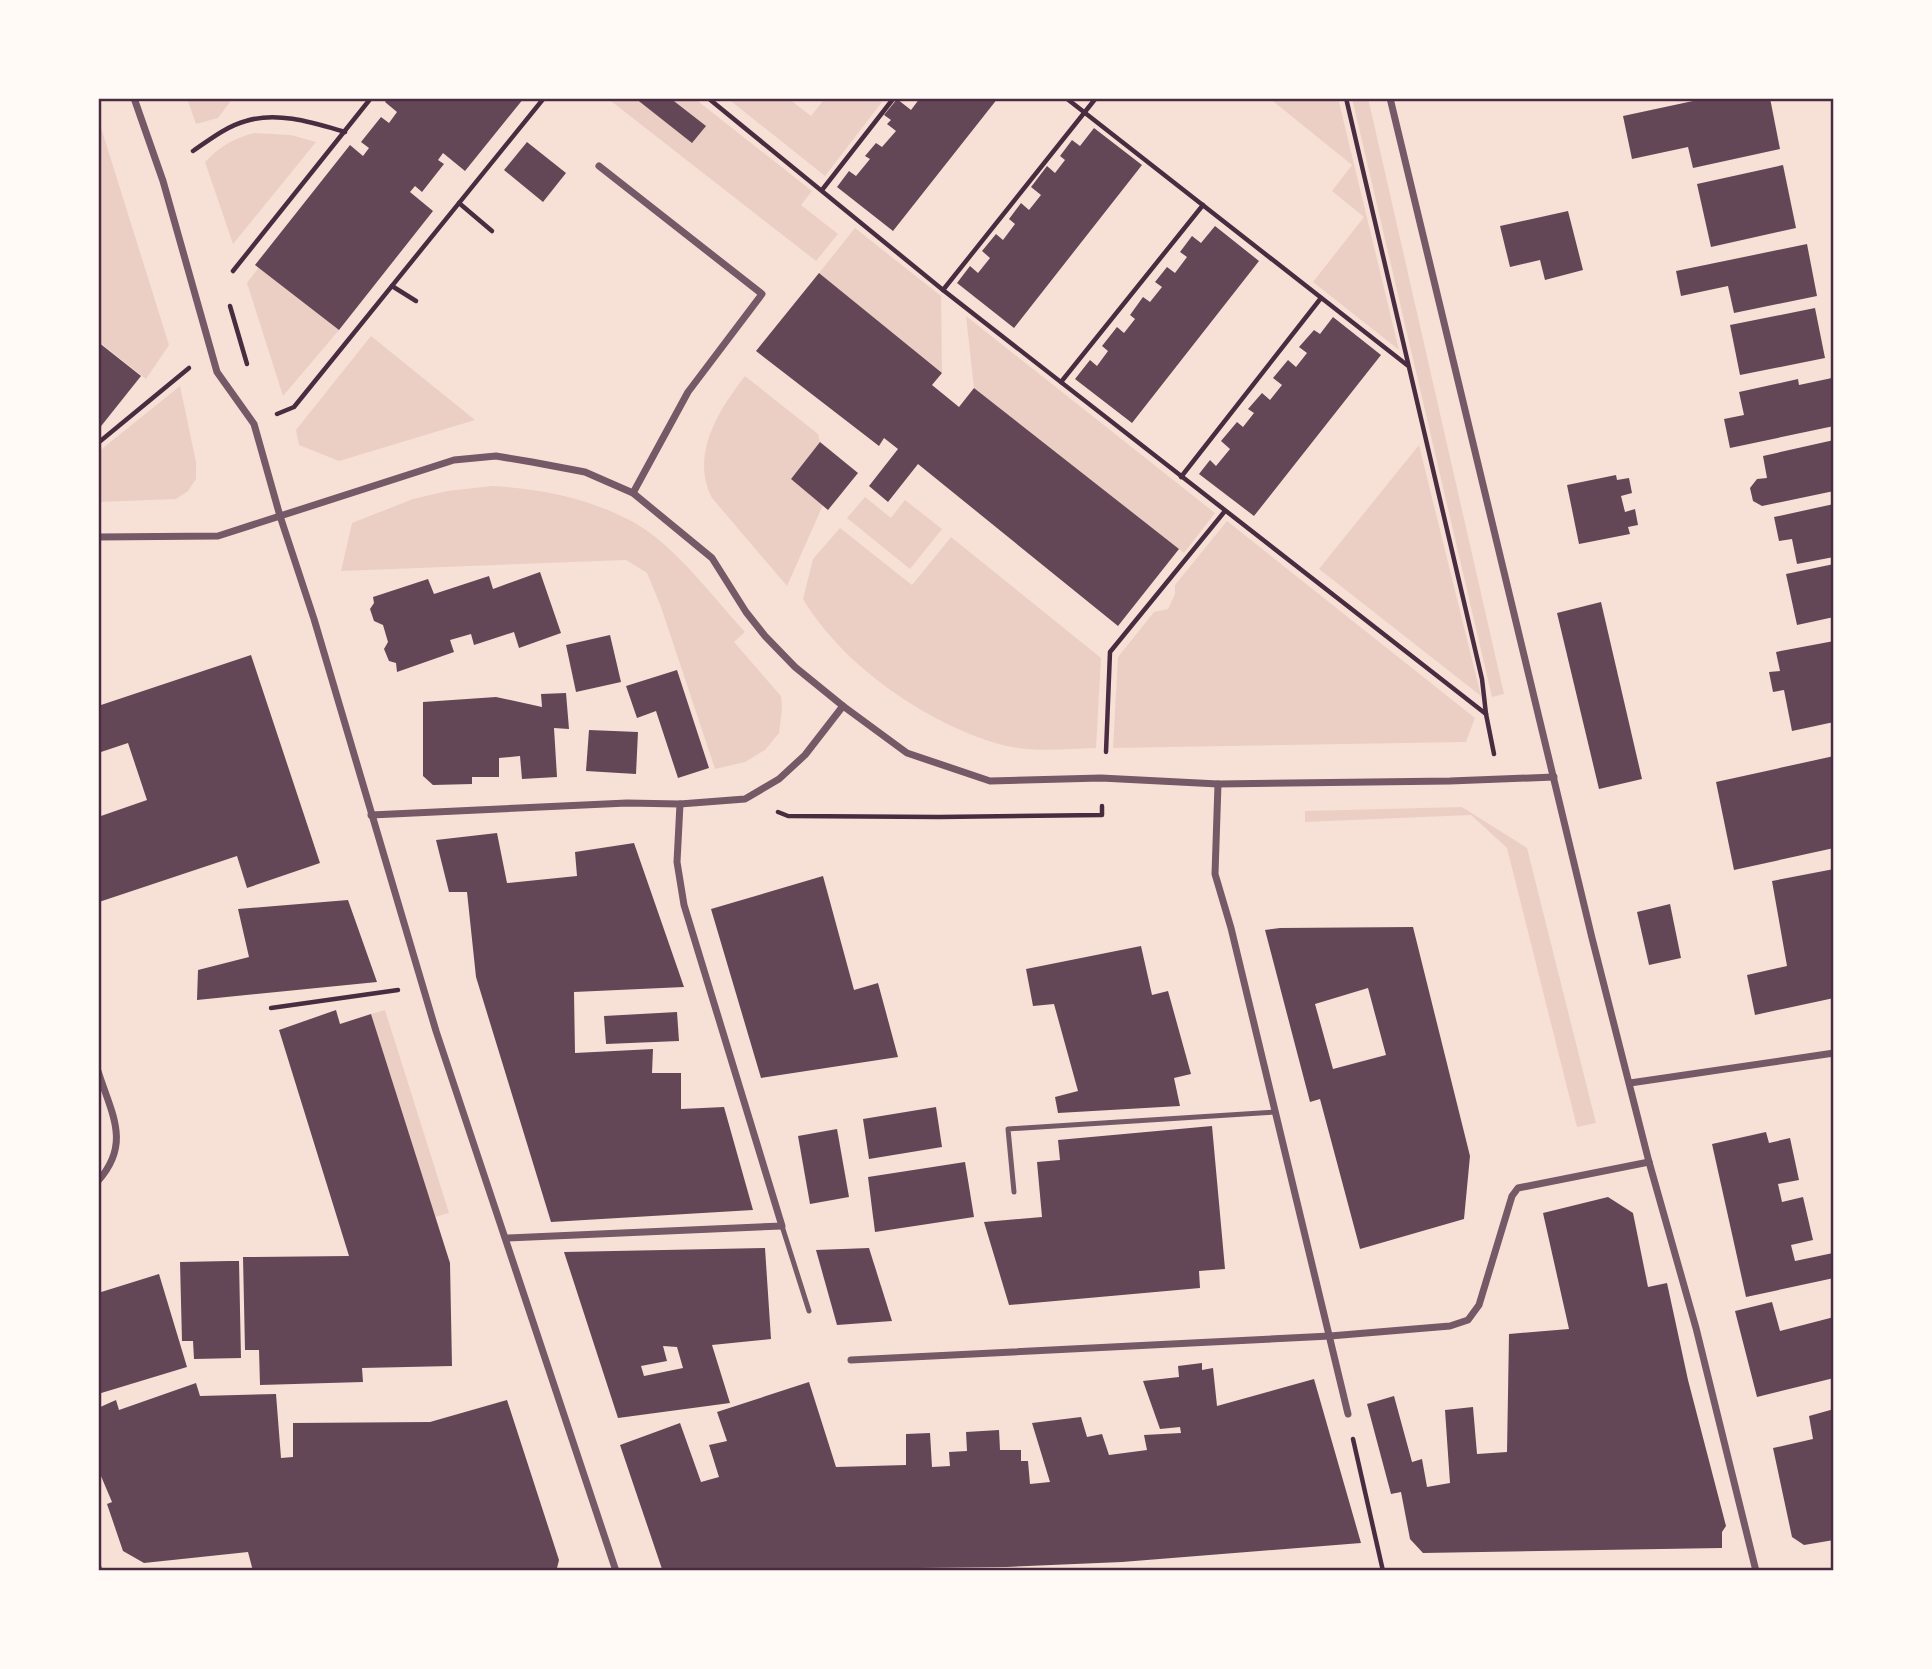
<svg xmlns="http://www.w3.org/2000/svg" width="1932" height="1669" viewBox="0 0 1932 1669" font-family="'Space Grotesk',sans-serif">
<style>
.green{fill:#ebcfc5}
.building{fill:#644757;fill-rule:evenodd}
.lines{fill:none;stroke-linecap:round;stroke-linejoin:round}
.path{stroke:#4a2c40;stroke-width:4.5}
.service{stroke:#755966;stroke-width:5}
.minor{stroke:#755966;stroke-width:7}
.neatline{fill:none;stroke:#4a2c40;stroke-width:2.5}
</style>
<rect width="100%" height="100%" fill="#f7e1d7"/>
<!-- green -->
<g class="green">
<polygon points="187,98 233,98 218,118 196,124"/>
<polygon points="607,98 694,98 812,191 801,205 838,234 816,261"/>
<polygon points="727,98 788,98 811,116 825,98 877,98 882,102 825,176"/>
<polygon points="1269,98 1338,98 1399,350 1313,282 1364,217 1332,191 1352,165"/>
<polygon points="1352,98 1368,98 1504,694 1492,697"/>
<polygon points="98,118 169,345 146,379 98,341"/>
<path d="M254,133L291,135L316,142L233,244L205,162C220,146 233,139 254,133Z"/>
<polygon points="855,228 941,296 942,373 819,273"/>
<polygon points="259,267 339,330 283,396 247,283"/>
<polygon points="966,316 1215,513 1184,553 974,388"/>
<polygon points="371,336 475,420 339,461 299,445 296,430"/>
<path d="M745,376L818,434L820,442L791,479L823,505L787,586L712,498C690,455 718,411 745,376Z"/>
<polygon points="180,386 196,462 196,479 188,491 176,499 98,502 98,452"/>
<polygon points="1419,445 1481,696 1319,569"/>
<path d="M492,486C543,489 589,498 635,523C675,546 713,597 745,632L734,642L781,696L782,710L779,733L765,750L745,762L715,769L661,607L647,573L626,560L341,571L352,523L413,499L447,491Z"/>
<polygon points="865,497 891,518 905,500 942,529 910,569 847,518"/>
<polygon points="1227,521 1475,718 1466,742 1113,748 1118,657 1154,612 1168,609 1175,594 1175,585"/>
<path d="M840,528L912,585L951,537L1101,658L1096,748C1065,749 1029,753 999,744C926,723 842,665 803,599L813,559Z"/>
<polygon points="1462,807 1527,848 1596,1123 1577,1127 1507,848 1471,815 1305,822 1305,811"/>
<polygon points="385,1010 449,1213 435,1217 371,1014"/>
</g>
<!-- building -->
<g class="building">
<polygon points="388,98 524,98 465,171 443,153 438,160 444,164 422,192 415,186 410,192 433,211 339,330 255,265 350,145 363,156 369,148 361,142 381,117 389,123 397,112 385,102"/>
<polygon points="635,98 670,98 706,126 692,143"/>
<polygon points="920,98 998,98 893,231 837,187 849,171 856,176 870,159 865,156 876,143 882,147 896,131 887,124 891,120 884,115 897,99 911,110"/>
<polygon points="1707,98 1770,98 1780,149 1693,168 1688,147 1632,159 1623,116"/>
<polygon points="1094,128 1142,165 1014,328 957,283 970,266 978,273 990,258 982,251 996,234 1003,240 1015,224 1009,219 1021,203 1029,210 1041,195 1031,187 1047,166 1055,173 1065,160 1060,156 1072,140 1080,146"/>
<polygon points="527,142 566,173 543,202 504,170"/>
<polygon points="1783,165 1796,228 1711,247 1697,184"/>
<polygon points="1568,211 1583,270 1545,280 1540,260 1510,267 1500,226"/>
<polygon points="1215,226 1259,261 1132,423 1075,379 1090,360 1097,366 1108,351 1102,346 1117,327 1124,333 1135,319 1130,315 1143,297 1150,302 1162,287 1155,282 1167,267 1175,273 1187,257 1180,252 1192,236 1201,243"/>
<polygon points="1807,244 1817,296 1734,313 1728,286 1681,296 1676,271"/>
<polygon points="819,273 942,373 932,385 959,407 974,388 1179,549 1118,626 918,464 888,502 869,486 898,449 884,438 879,446 756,351"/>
<polygon points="1815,308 1825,358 1740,375 1730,325"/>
<polygon points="1333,317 1381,355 1254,516 1199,474 1210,460 1216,466 1230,449 1221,441 1237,422 1243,427 1254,413 1248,409 1262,393 1270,400 1282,385 1273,378 1288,360 1296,367 1307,353 1299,347 1314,330 1320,334"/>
<polygon points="98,342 141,376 98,430"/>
<polygon points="1832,378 1834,426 1730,448 1724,419 1744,415 1739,392 1798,379 1799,385"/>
<polygon points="1834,440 1834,491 1762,506 1753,501 1750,488 1757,479 1767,478 1763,456"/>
<polygon points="820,442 858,473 828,510 791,479"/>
<polygon points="1616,475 1617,480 1629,478 1632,493 1621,496 1625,512 1635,509 1638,525 1628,527 1630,534 1579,544 1567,485"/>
<polygon points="1834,504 1834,557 1797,564 1792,539 1779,541 1774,517"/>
<polygon points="1834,564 1834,617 1797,625 1786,574"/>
<polygon points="540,572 561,633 519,648 514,632 474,645 471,634 450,640 454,652 397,672 396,663 389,661 384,649 388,642 383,625 374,621 370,609 374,603 373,597 428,579 434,594 489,576 493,589"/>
<polygon points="1601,602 1642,779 1599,789 1557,613"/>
<polygon points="610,635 621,682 576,692 566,645"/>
<polygon points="1834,641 1834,722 1792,731 1784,690 1773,692 1769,672 1780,671 1776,652"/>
<polygon points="251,655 320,863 247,888 237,856 99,902 98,817 147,800 128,743 98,753 98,706"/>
<polygon points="677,670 709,768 678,778 656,711 637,718 626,686"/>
<polygon points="566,693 569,729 554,728 557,777 522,779 520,756 499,758 499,777 472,777 472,784 433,785 423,776 423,702 496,697 542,707 541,694"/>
<polygon points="589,730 638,732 636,774 586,771"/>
<polygon points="1834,756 1834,848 1734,870 1716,782"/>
<polygon points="497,833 507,883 577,876 575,852 634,843 684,987 574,992 575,1053 653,1049 652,1073 681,1073 681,1109 724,1107 753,1210 551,1222 476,977 467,892 449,892 436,840"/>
<polygon points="1834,869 1834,998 1755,1015 1747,975 1787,966 1772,881"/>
<polygon points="823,876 854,990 878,983 898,1057 761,1078 711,909"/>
<polygon points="348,900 377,982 197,1000 198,970 249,957 238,909"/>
<polygon points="1670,904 1681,958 1649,965 1637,912"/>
<path d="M1413,927L1470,1156L1464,1219L1360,1249L1320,1099L1310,1102L1265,930L1280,928ZM1368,988L1386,1055L1333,1069L1315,1004Z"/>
<polygon points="1141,946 1152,995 1168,991 1191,1074 1174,1078 1180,1106 1058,1113 1055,1097 1078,1091 1054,1004 1033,1006 1026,969"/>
<polygon points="336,1010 340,1024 371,1014 450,1263 452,1366 362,1368 363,1382 260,1385 259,1350 245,1350 243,1257 349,1256 279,1030"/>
<polygon points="677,1012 679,1041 606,1044 604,1016"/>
<polygon points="936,1107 942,1147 869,1159 863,1119"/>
<polygon points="1212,1126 1225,1269 1199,1271 1200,1288 1009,1305 984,1222 1042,1217 1037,1162 1060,1160 1058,1140"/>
<polygon points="837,1129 849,1197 810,1204 798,1136"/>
<polygon points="1766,1132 1769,1143 1790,1138 1799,1180 1778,1184 1782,1202 1803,1197 1813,1240 1791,1245 1795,1261 1833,1253 1834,1278 1746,1297 1712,1144"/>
<polygon points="965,1162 974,1217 875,1232 868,1177"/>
<polygon points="1608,1197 1633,1213 1648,1287 1667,1283 1688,1380 1726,1526 1722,1532 1722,1548 1423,1553 1410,1539 1401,1492 1391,1494 1367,1404 1394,1396 1412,1462 1422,1459 1427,1487 1450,1483 1445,1410 1473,1407 1477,1454 1507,1452 1509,1334 1569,1329 1543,1213"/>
<path d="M765,1248L771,1339L712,1345L730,1403L618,1418L564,1252ZM663,1346L677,1347L683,1368L644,1376L641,1366L667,1361Z"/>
<polygon points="869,1248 892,1321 837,1325 816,1250"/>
<polygon points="229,1261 239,1261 241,1358 194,1359 193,1341 182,1341 180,1262"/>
<polygon points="159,1274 187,1367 98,1394 98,1293"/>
<polygon points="1772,1302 1780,1331 1834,1317 1834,1378 1757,1397 1735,1311"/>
<polygon points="1202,1363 1202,1370 1213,1368 1217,1406 1314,1379 1361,1543 1122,1562 1006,1567 666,1571 662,1569 620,1445 680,1423 701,1482 719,1477 709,1445 727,1441 717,1412 809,1382 836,1467 906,1465 906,1434 930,1433 932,1467 950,1466 949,1452 967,1451 966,1432 999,1430 1000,1450 1021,1450 1021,1461 1028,1461 1030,1484 1050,1482 1032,1423 1081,1417 1087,1437 1102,1434 1109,1455 1147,1450 1144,1435 1181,1433 1180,1427 1160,1429 1143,1381 1179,1377 1178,1366"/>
<polygon points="196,1383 200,1396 276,1394 281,1458 293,1457 293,1423 430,1422 507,1400 559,1560 557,1568 553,1571 503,1569 253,1571 248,1552 144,1563 123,1551 107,1504 112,1502 98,1469 98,1408 116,1400 119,1410"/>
<polygon points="1834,1409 1834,1540 1804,1545 1792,1537 1773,1448 1813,1439 1809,1416"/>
</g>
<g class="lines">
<!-- path -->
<g class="path">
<polyline points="708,98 943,290 1486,714"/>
<polyline points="1066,98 1407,365"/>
<polyline points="1346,98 1482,679 1486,714 1494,754"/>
<path d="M193,151C209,140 227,126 246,121C278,111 314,123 345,132"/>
<polyline points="822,190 893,99 891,98"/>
<polyline points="459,203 492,231"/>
<polyline points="233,271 371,98"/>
<polyline points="392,286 416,301"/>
<polyline points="943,290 1096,98"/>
<polyline points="230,306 247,364"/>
<polyline points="1061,382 1203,205"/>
<polyline points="277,414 294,407 544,98"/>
<polyline points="98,443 189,368"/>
<polyline points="1181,477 1321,298"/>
<polyline points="1106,752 1110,652 1225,511"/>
<polyline points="778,812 788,816 939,817 1102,815 1102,806"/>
<polyline points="271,1008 398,990"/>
<polyline points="1353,1439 1383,1571"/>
</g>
<!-- service -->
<g class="service">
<polyline points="1014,1192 1008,1129 1275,1112"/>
<polyline points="782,1226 809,1311"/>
</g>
<!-- minor -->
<g class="minor">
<polyline points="134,98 163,181 217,372 254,424 280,516 314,619 436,1031 616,1571"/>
<polyline points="1390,98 1592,938 1649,1162 1696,1328 1756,1571"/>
<polyline points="599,166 762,294 688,392 633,493"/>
<polyline points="98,537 218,536 454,460 496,456 532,462 585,472 633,493 712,558 746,612 765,636 795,667 843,706 907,753 990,781 1101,778 1218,784 1450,781 1554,777"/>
<polyline points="1218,784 1215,874 1231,928 1348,1414"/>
<polyline points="371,815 627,803 680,804 745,799 779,779 805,755 843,706"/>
<path d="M98,1071C111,1113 132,1143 98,1181"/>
<polyline points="1630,1083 1834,1053"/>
<polyline points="506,1238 782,1226 684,905 677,862 680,804"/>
<polyline points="851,1360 1330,1336 1450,1326 1468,1320 1479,1305 1512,1196 1518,1188 1649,1162"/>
<polyline points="98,1567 99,1571"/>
</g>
</g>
<!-- border -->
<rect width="1932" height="1669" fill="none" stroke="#fffaf5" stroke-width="200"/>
<rect x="100" y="100" width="1732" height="1469" class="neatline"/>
</svg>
